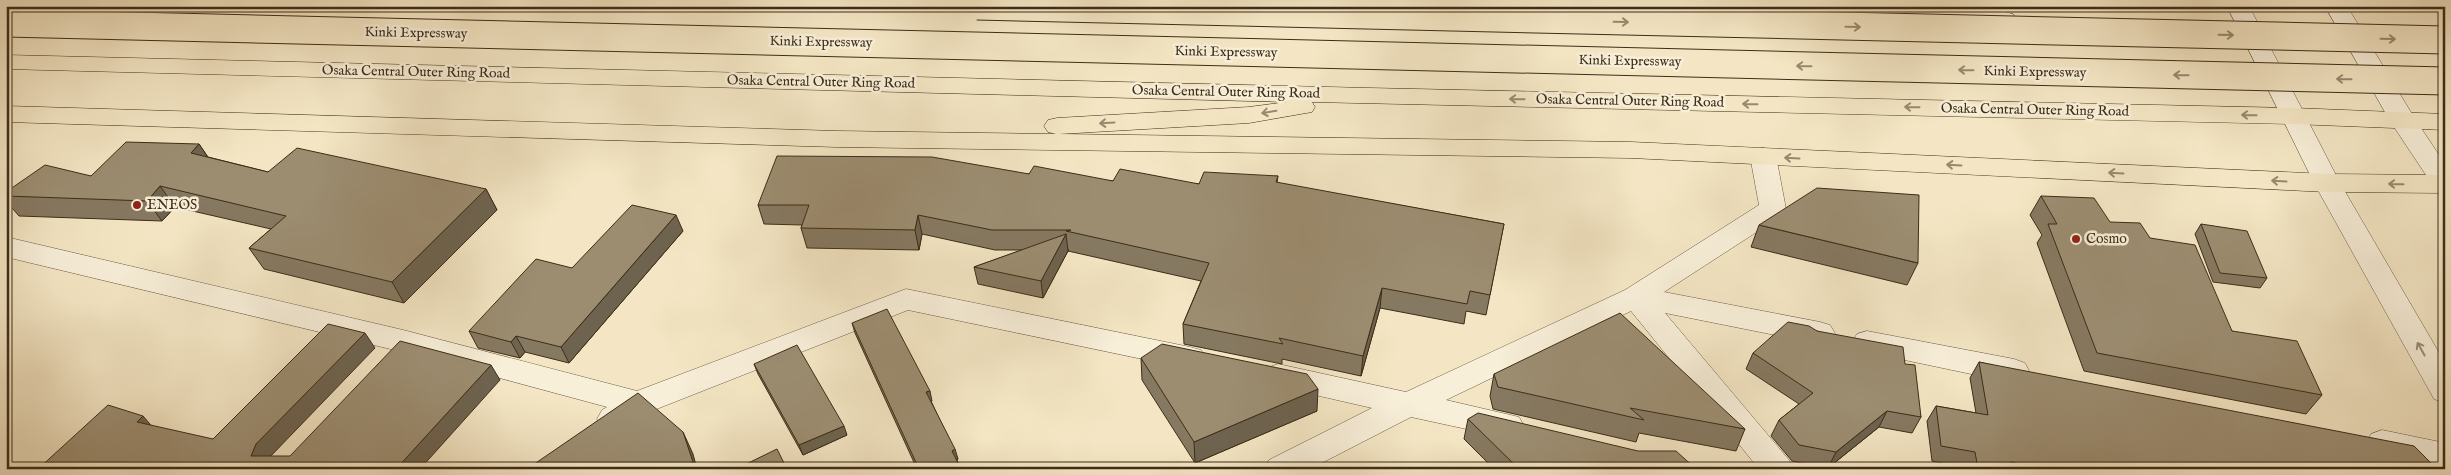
<svg xmlns="http://www.w3.org/2000/svg" width="2451" height="475" viewBox="0 0 2451 475" font-family="'IM FELL English',serif">
<style>
.lines{fill:none;stroke-linecap:round;stroke-linejoin:round}
.minor-casing{stroke:#6b5b43;stroke-width:1}
.tertiary-casing{stroke:#6b5b43;stroke-width:1}
.primary-casing{stroke:#3d2d18;stroke-width:1}
.motorway-casing{stroke:#3d2d18;stroke-width:1}
.minor{fill:#f8efd9;fill-rule:evenodd}
.tertiary{fill:#f8efd9;fill-rule:evenodd}
.primary{fill:#f4e6c4;fill-rule:evenodd}
.motorway{fill:#f4e6c4;fill-rule:evenodd}
.motorway-bridge-casing{stroke:#3d2d18;stroke-width:29;stroke-linecap:butt}
.motorway-bridge{stroke:#f4e6c4;stroke-width:27}
.wall{fill:#867961;stroke:#3d2d18}
.shaded-wall{fill:#6d634f;stroke:#3d2d18}
.building{fill:#9c8d71;stroke:#3d2d18}
.oneway{stroke:#988a6e}
.oneway2{stroke:#9a8e78}
.poi-dot{fill:#8f2418;stroke:#f8efd9;stroke-width:2}
.labels{text-anchor:middle;dominant-baseline:central;stroke-width:5;stroke-linejoin:round;paint-order:stroke}
.street-label{font-size:14px;fill:#3d2d18;stroke:#f8efd9}
.poi-label{font-size:14px;fill:#3d2d18;stroke:#f8efd9;text-anchor:start}
</style>
<rect width="100%" height="100%" fill="#f4e6c4"/>
<filter id="stains"><feTurbulence type="fractalNoise" baseFrequency=".004" numOctaves="4"/><feColorMatrix values="0 0 0 0 .2 0 0 0 0 .09 0 0 0 0 .02 0 0 0 .5 -.17"/></filter>
<radialGradient id="worn" r=".72"><stop offset=".6" stop-color="#630" stop-opacity="0"/><stop offset="1" stop-color="#630" stop-opacity=".3"/></radialGradient>
<g class="lines">
<defs>
<g id="minor">
<polygon points="1763,148 1772,150 1776,156 1786,209 1783,215 1664,292 1820,322 1830,325 1835,333 1830,341 1820,344 1665,313 1789,460 1794,469 1759,469 1631,311 1446,400 1519,417 1524,426 1519,435 1508,438 1411,417 1310,469 1264,469 1269,460 1372,408 1267,384 1263,376 1267,368 1278,364 1406,392 1625,290 1759,205 1750,156 1754,150"/>
<path d="M6,237L403,330L637,391L906,289L1190,347L1201,350L1205,358L1201,366L1190,369L908,310L649,412C633,422 622,434 602,428L597,419L602,410L607,407L403,352L6,257Z"/>
<polygon points="1867,331 2014,359 2025,363 2029,371 2025,379 2014,383 1857,350 1852,342 1857,334"/>
<polygon points="2382,430 2445,443 2445,469 2371,452 2366,443 2371,434"/>
</g>
<g id="tertiary">
<polygon points="2227,6 2249,6 2340,183 2445,363 2445,403 2434,399 2314,183"/>
<polygon points="2325,6 2347,6 2415,119 2445,164 2445,193 2436,190 2390,121"/>
</g>
<polygon id="primary" points="6,55 1369,88 2293,108 2445,114 2445,130 2293,124 1312,102 1315,107 1312,112 1249,123 1059,134 1631,142 2327,174 2445,175 2445,193 2327,192 1631,158 837,147 6,122 6,106 837,131 1056,134 1048,132 1044,126 1048,120 1057,118 1249,107 1287,102 6,69"/>
<polygon id="motorway" points="1844,6 1937,6 2005,12 2013,14 2016,19 2013,24 2005,26 1855,13 1847,11"/>
</defs>
<!-- minor casing -->
<use href="#minor" class="minor-casing"/>
<!-- tertiary casing -->
<use href="#tertiary" class="tertiary-casing"/>
<!-- primary casing -->
<use href="#primary" class="primary-casing"/>
<!-- motorway casing -->
<use href="#motorway" class="motorway-casing"/>
<!-- minor -->
<use href="#minor" class="minor"/>
<!-- tertiary -->
<use href="#tertiary" class="tertiary"/>
<!-- primary -->
<use href="#primary" class="primary"/>
<!-- motorway -->
<use href="#motorway" class="motorway"/>
<defs>
<g id="motorway-bridge">
<polyline points="977,6 2445,40"/>
<polyline points="6,23 2445,81"/>
</g>
</defs>
<!-- motorway-bridge casing -->
<use href="#motorway-bridge" class="motorway-bridge-casing"/>
<!-- motorway-bridge -->
<use href="#motorway-bridge" class="motorway-bridge"/>
</g>
<!-- wall -->
<g class="wall">
<polygon points="199,144 208,157 268,172 486,189 497,210 404,303 264,269 249,248 271,229 175,207 162,221 19,216 6,201 6,192 91,176"/>
<polygon points="1029,174 1113,181 1199,184 1278,176 1277,183 1504,224 1486,315 1466,311 1464,324 1380,308 1361,376 1282,359 1282,364 1184,344 1183,324 1201,281 1068,251 1068,249 1068,251 1043,298 978,284 974,267 1022,250 995,250 922,234 919,250 807,248 801,228 802,225 764,224 758,205"/>
<polygon points="2041,196 2150,238 2232,331 2322,395 2306,414 2084,371 2037,243 2042,235 2030,215"/>
<polygon points="2201,224 2267,278 2260,288 2213,282 2195,234"/>
<polygon points="1759,225 1918,263 1907,285 1751,247"/>
<polygon points="683,231 569,363 525,352 520,358 478,348 469,331 572,268"/>
<polygon points="852,323 932,401 931,401 958,459 957,460 961,469 917,469 855,333"/>
<polygon points="1817,331 1905,364 1921,417 1912,433 1879,427 1828,468 1792,461 1771,436 1779,420 1799,404 1746,369 1753,353"/>
<polygon points="1141,358 1317,411 1195,463 1142,380"/>
<polygon points="1979,362 2437,469 1966,469 1966,468 1932,461 1927,421 1936,406 1976,413 1970,378"/>
<polygon points="754,364 847,435 803,455 758,374"/>
<polygon points="1494,374 1745,429 1736,451 1639,433 1636,442 1493,409 1490,396"/>
<polygon points="1468,419 1696,469 1494,469 1464,439"/>
</g>
<!-- shaded-wall -->
<g class="shaded-wall">
<polygon points="199,144 213,165 191,153"/>
<polygon points="160,186 175,207 162,221 147,201"/>
<polygon points="486,189 497,210 404,303 392,282"/>
<polygon points="676,215 683,231 569,363 561,347"/>
<polygon points="918,215 922,234 919,250 915,230"/>
<polygon points="1066,234 1068,251 1043,298 1041,281"/>
<polygon points="1382,288 1380,308 1361,376 1363,356"/>
<polygon points="365,333 375,348 268,459 251,456 256,444"/>
<polygon points="516,336 525,352 520,358 511,342"/>
<polygon points="491,365 500,380 420,469 396,469"/>
<polygon points="1318,389 1317,411 1195,463 1194,442"/>
<polygon points="930,391 932,401 928,402 926,392"/>
<polygon points="1887,411 1879,427 1828,468 1836,452"/>
<polygon points="143,416 156,431 137,422"/>
<polygon points="844,426 847,435 803,455 799,445"/>
<polygon points="683,432 693,454 697,469 683,469"/>
<polygon points="955,449 958,459 955,460 952,451"/>
</g>
<!-- building -->
<g class="building">
<polygon points="126,142 199,144 191,153 268,172 297,148 486,189 392,282 249,248 286,216 160,186 147,201 6,196 6,192 45,165 91,176"/>
<polygon points="777,156 932,157 1029,174 1034,166 1113,181 1120,169 1199,184 1204,172 1278,176 1276,182 1504,224 1490,295 1470,291 1467,304 1382,288 1363,356 1279,338 1283,344 1183,324 1209,263 1066,231 1071,230 992,230 918,215 915,230 801,228 809,205 758,205"/>
<polygon points="1817,188 1919,195 1918,263 1759,225"/>
<polygon points="2041,196 2094,198 2110,222 2140,223 2150,238 2195,245 2232,331 2297,341 2322,395 2097,353 2048,224 2057,224"/>
<polygon points="632,205 676,215 561,347 516,336 511,342 469,331 536,259 572,268"/>
<polygon points="2201,224 2247,231 2267,278 2220,273"/>
<polygon points="1066,234 1041,281 974,267"/>
<polygon points="887,309 930,391 926,392 955,449 952,451 961,469 919,469 852,323"/>
<polygon points="1620,313 1745,429 1630,408 1644,420 1498,387 1494,374"/>
<polygon points="1788,322 1809,326 1817,331 1903,347 1905,364 1915,365 1921,417 1887,411 1836,452 1799,445 1779,420 1813,393 1753,353"/>
<polygon points="328,324 365,333 256,444 251,456 290,456 400,341 491,365 396,469 38,469 108,405 143,416 137,422 213,439"/>
<polygon points="1162,344 1307,374 1318,389 1194,442 1141,358"/>
<polygon points="797,345 844,426 799,445 754,364"/>
<polygon points="1979,362 2414,446 2437,469 2046,469 2011,462 2012,469 1978,469 1975,452 1941,446 1936,406 1988,415"/>
<polygon points="638,393 683,432 693,462 683,469 527,469"/>
<polygon points="1478,413 1638,451 1676,451 1696,469 1519,469 1468,419"/>
<polygon points="777,449 787,469 736,469"/>
</g>
<!-- one-way arrows -->
<defs><path id="oneway-shaft" d="M-6 0H5M1.5-3L5.5 0L1.5 3" fill="none" stroke-width="1.6" stroke-linecap="round" stroke-linejoin="round" transform="scale(1.25)"/></defs>
<g class="oneway">
<use href="#oneway-shaft" transform="translate(1621 22) rotate(1)"/>
<use href="#oneway-shaft" transform="translate(1853 27) rotate(1)"/>
<use href="#oneway-shaft" transform="translate(2226 35) rotate(1)"/>
<use href="#oneway-shaft" transform="translate(2388 39) rotate(1)"/>
<use href="#oneway-shaft" transform="translate(1804 66) rotate(-179)"/>
<use href="#oneway-shaft" transform="translate(1966 70) rotate(-179)"/>
<use href="#oneway-shaft" transform="translate(2181 75) rotate(-179)"/>
<use href="#oneway-shaft" transform="translate(2344 79) rotate(-179)"/>
<use href="#oneway-shaft" transform="translate(1517 99) rotate(-179)"/>
<use href="#oneway-shaft" transform="translate(1750 104) rotate(-179)"/>
<use href="#oneway-shaft" transform="translate(1912 107) rotate(-179)"/>
<use href="#oneway-shaft" transform="translate(1269 112) rotate(171)"/>
<use href="#oneway-shaft" transform="translate(2249 115) rotate(-179)"/>
<use href="#oneway-shaft" transform="translate(1107 123) rotate(177)"/>
<use href="#oneway-shaft" transform="translate(1792 158) rotate(-177)"/>
<use href="#oneway-shaft" transform="translate(1954 165) rotate(-177)"/>
<use href="#oneway-shaft" transform="translate(2116 173) rotate(-177)"/>
<use href="#oneway-shaft" transform="translate(2279 181) rotate(-177)"/>
<use href="#oneway-shaft" transform="translate(2396 184) rotate(-179)"/>
</g>
<use class="oneway2" href="#oneway-shaft" transform="translate(2421 349) rotate(-119)"/>
<!-- markers -->
<g class="poi-dot">
<circle cx="137" cy="205" r="5"/>
<circle cx="2076" cy="239" r="5"/>
</g>
<g class="labels">
<!-- street labels -->
<g class="street-label">
<text transform="translate(416 33) rotate(1)">Kinki Expressway</text>
<text transform="translate(821 42) rotate(1)">Kinki Expressway</text>
<text transform="translate(1226 52) rotate(1)">Kinki Expressway</text>
<text transform="translate(1630 61) rotate(1)">Kinki Expressway</text>
<text transform="translate(416 72) rotate(1)">Osaka Central Outer Ring Road</text>
<text transform="translate(2035 72) rotate(1)">Kinki Expressway</text>
<text transform="translate(821 82) rotate(1)">Osaka Central Outer Ring Road</text>
<text transform="translate(1226 92) rotate(1)">Osaka Central Outer Ring Road</text>
<text transform="translate(1630 101) rotate(1)">Osaka Central Outer Ring Road</text>
<text transform="translate(2035 110) rotate(1)">Osaka Central Outer Ring Road</text>
</g>
<!-- poi labels -->
<g class="poi-label">
<text x="147" y="205">ENEOS</text>
<text x="2086" y="239">Cosmo</text>
</g>
</g>
<!-- margin -->
<rect width="2451" height="475" fill="none" stroke="#f4e6c4" stroke-width="25"/>
<rect x="8" y="8" width="2436" height="460" fill="none" stroke="#3d2d18" stroke-width="2.5"/>
<rect x="12" y="12" width="2426" height="450" fill="none" stroke="#3d2d18"/>
<rect width="100%" height="100%" filter="url(#stains)"/>
<rect width="100%" height="100%" fill="url(#worn)"/>
</svg>
